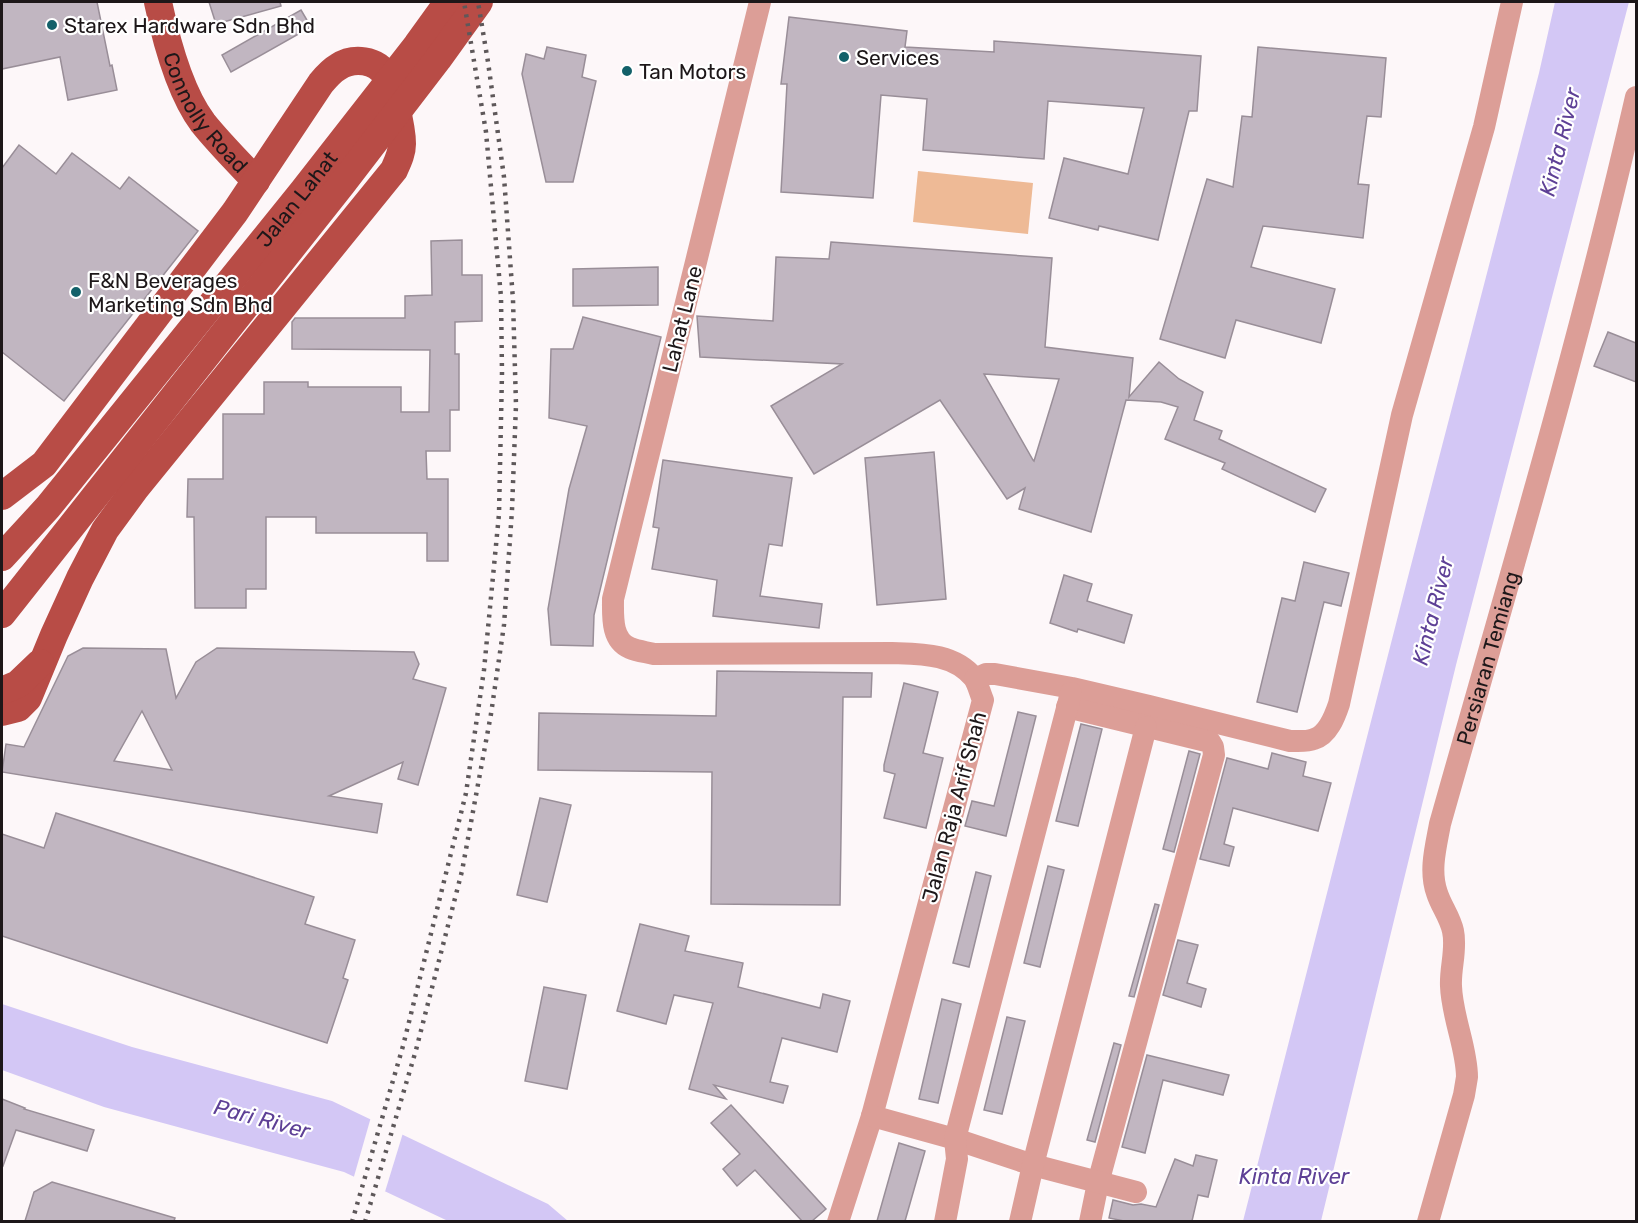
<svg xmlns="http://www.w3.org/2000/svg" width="1638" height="1223" viewBox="0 0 1638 1223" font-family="Rubik,sans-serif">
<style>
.green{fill:#eeba96}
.water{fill:#d3c7f5}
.pier{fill:#fdf7f9}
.building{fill:#c1b6c1;stroke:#998e98;stroke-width:1.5;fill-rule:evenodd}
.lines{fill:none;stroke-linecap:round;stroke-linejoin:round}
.minor{stroke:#dc9e97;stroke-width:22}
.major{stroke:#b84c46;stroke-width:28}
.rail{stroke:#5e585a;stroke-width:4.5;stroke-dasharray:3 6;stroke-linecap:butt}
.poi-dot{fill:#13616a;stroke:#fff;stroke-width:2}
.labels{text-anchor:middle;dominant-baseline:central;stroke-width:4.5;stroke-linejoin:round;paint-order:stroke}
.poi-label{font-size:21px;fill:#1d1719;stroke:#fff;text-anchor:start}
.street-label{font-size:21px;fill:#1d1719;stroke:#fff}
.water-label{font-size:22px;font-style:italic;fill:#5e4096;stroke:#fff}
</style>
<rect width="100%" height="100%" fill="#fdf7f9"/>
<!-- green -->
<polygon class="green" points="918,171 1033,183 1028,234 913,222"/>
<!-- water -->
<g class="water">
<polygon points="1555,2 1629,2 1456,665 1321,1221 1243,1221 1409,573 1539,73"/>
<polygon points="2,1004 132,1047 332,1101 548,1204 568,1221 448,1221 344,1172 104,1107 2,1070"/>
</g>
<!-- pier -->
<polygon class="pier" points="371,1117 403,1133 384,1195 353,1180"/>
<!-- building -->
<g class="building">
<polygon points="2,2 97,2 110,66 112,65 117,90 68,100 60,57 2,69"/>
<polygon points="209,2 280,2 281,6 216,24"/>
<polygon points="301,10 311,27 231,72 222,55"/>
<polygon points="789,17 907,31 905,47 994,52 994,41 1201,56 1197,111 1189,111 1158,240 1099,226 1098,230 1049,218 1064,158 1128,174 1144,108 1048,101 1044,159 923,150 927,99 881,95 873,198 781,192 787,84 781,84"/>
<polygon points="547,47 586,55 582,77 596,81 573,182 546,182 522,74 526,54 544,59"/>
<polygon points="1258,47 1386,58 1381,117 1367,116 1358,184 1369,185 1363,238 1263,226 1251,267 1335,289 1321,343 1236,320 1225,358 1160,339 1207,179 1233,187 1242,116 1252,117"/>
<polygon points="19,145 56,174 72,153 120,189 129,177 198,231 64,401 2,352 2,168"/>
<polygon points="462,240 462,275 482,275 482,321 455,322 455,354 459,354 459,410 450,410 450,451 426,451 427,479 448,479 448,561 427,561 427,533 316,533 316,517 266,517 266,589 246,589 246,608 195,608 194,517 187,517 188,479 223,479 223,414 264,414 264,382 308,382 308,387 401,387 401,412 429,412 430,350 292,349 292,322 295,318 405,318 405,296 432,295 431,241"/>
<path d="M831,242L1052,258L1045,347L1133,358L1129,397L1159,362L1179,379L1203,392L1194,420L1222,431L1219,439L1326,489L1315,512L1222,469L1225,463L1165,439L1178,407L1161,402L1126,400L1091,532L1019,509L1025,488L1007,499L940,400L814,474L771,406L842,364L700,357L697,316L773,321L776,257L829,259ZM984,374L1059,379L1034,461L1033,460Z"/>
<polygon points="658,267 658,305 573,306 573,269"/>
<polygon points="583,317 661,337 594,615 593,646 551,645 548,609 569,489 587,426 549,418 551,349 573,349"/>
<polygon points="1608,332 1636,343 1636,382 1594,366"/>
<polygon points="934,452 946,599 877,605 865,458"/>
<polygon points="663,460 792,478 782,546 769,544 760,596 822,604 819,628 713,616 717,580 652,569 659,528 653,527"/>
<polygon points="1304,562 1349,573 1341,606 1324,602 1297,712 1257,702 1282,598 1295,601"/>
<polygon points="1064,575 1092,584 1087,601 1132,615 1124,643 1078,629 1077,632 1050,623"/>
<path d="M83,648L166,649L176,698L196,662L217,648L414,652L419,664L413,679L446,688L418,785L398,779L403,762L329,796L382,804L377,833L2,772L6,744L24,747L68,656ZM142,711L172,770L114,761Z"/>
<polygon points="717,671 872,673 871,697 843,697 840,905 711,904 712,772 538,770 539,713 716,716"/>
<polygon points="904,683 938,692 923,753 943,758 926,828 884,818 895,774 884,771 884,765"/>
<polygon points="1018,712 1036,716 1006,836 965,826 972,801 994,806"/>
<polygon points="1081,724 1102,729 1078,826 1056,821"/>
<polygon points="1189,751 1200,754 1174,852 1163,849"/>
<polygon points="1272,753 1306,762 1303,776 1331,783 1318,831 1233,808 1224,844 1234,847 1229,866 1200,859 1227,758 1268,769"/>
<polygon points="540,798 571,805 547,902 517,895"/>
<polygon points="56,813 314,897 305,924 355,940 343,978 348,980 327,1043 2,936 2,834 44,848"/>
<polygon points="1048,866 1064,870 1040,967 1024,963"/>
<polygon points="976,872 991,876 969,967 953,963"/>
<polygon points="1155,904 1159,905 1134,997 1129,996"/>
<polygon points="640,924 689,936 685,951 743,963 738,987 820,1008 823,994 850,1001 837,1052 782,1038 770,1082 788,1086 783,1103 714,1085 726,1099 689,1089 713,1003 674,995 666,1024 617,1011"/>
<polygon points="1178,940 1198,945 1187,983 1206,989 1201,1007 1163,995"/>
<polygon points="544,987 586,995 567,1089 525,1081"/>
<polygon points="942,999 961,1004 938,1103 919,1099"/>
<polygon points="1007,1017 1025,1021 1002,1114 984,1110"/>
<polygon points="1114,1043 1121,1045 1095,1142 1087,1140"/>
<polygon points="1147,1055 1229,1075 1223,1095 1163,1080 1145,1153 1122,1147"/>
<polygon points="2,1099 25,1108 24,1109 94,1130 87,1151 16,1130 3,1166 2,1165"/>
<polygon points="731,1105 826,1209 812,1221 802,1221 755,1170 737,1186 723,1169 740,1154 711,1123"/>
<polygon points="899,1143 925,1151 905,1221 877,1221"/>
<polygon points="1196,1155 1217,1160 1208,1197 1198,1195 1192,1221 1124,1221 1109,1218 1113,1200 1133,1205 1141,1204 1156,1207 1175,1159 1193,1166"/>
<polygon points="52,1182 175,1218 174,1221 25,1221 34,1192"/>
</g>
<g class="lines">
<!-- minor -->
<g class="minor">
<path d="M760,2L613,599C613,616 611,640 630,648C637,651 646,652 654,654L892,653C920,654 954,653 974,678C978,684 980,693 983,700L872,1116L838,1222"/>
<path d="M975,679L986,674H995L1072,688L1149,706L1290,741C1298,741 1307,742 1314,739C1328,735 1335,716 1339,704L1402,415L1484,127L1512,2"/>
<polyline points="1067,707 1210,742 1213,747 1214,755 1098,1183 1090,1222"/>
<polyline points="872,1116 955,1139 1033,1165 1136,1192"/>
<polyline points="945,1222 957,1159 955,1139 1071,693"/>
<polyline points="1020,1222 1033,1165 1146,727"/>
<path id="s1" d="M1428,1222L1464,1095C1465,1089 1466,1083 1467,1077C1467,1048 1452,1017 1451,986C1450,968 1457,949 1453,931C1450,917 1441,906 1437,893C1429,871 1436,846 1440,824C1508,583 1580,342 1636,97"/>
</g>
<!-- major -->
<g class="major">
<path id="s2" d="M158,2C166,40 179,91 203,123C219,143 238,162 256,181"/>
<path d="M2,496L44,464L235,212L321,83C326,77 331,71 338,67C353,57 377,59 386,76C391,85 394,97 396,107C399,119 402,131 402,144C402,153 398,161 394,170L135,489L105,530L80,578L54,635L28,698L18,708L2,712"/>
<path id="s3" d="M2,557L48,507L303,191L417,45L448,2"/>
<polyline points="2,614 342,184 438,59 479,2"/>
<polyline points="2,691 18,684 40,663"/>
</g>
<!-- rail -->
<g class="rail">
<polyline points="352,1222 403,1046 466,793 484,670 499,514 502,373 501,297 486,132 464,2"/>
<polyline points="365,1222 416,1050 462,871 491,714 504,625 512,510 516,405 513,300 504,177 488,62 478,2"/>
</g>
</g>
<!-- markers -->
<g class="poi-dot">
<circle cx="52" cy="25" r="6"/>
<circle cx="844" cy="57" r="6"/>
<circle cx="627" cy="71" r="6"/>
<circle cx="76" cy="292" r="6"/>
</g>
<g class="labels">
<!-- poi labels -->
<g class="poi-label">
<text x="64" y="25">Starex Hardware Sdn Bhd</text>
<text x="856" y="57">Services</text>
<text x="639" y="71">Tan Motors</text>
<text x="88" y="280">F&amp;N Beverages<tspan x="88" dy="24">Marketing Sdn Bhd</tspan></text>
</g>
<!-- street labels -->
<g class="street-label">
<text stroke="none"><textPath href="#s2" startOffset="122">Connolly Road</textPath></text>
<text stroke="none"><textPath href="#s3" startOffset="464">Jalan Lahat</textPath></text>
<text transform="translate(682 319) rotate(-76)">Lahat Lane</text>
<text stroke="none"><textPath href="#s1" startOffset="582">Persiaran Temiang</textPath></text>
<text transform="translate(954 807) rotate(-75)">Jalan Raja Arif Shah</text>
</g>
<!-- water labels -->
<g class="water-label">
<text transform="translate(1560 142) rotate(-76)">Kinta River</text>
<text transform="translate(1433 611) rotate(-76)">Kinta River</text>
<text transform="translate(262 1119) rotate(15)">Pari River</text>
<text x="1294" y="1176">Kinta River</text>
</g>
</g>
<!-- border -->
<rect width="1638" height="1223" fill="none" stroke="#1d1719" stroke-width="6"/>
</svg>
